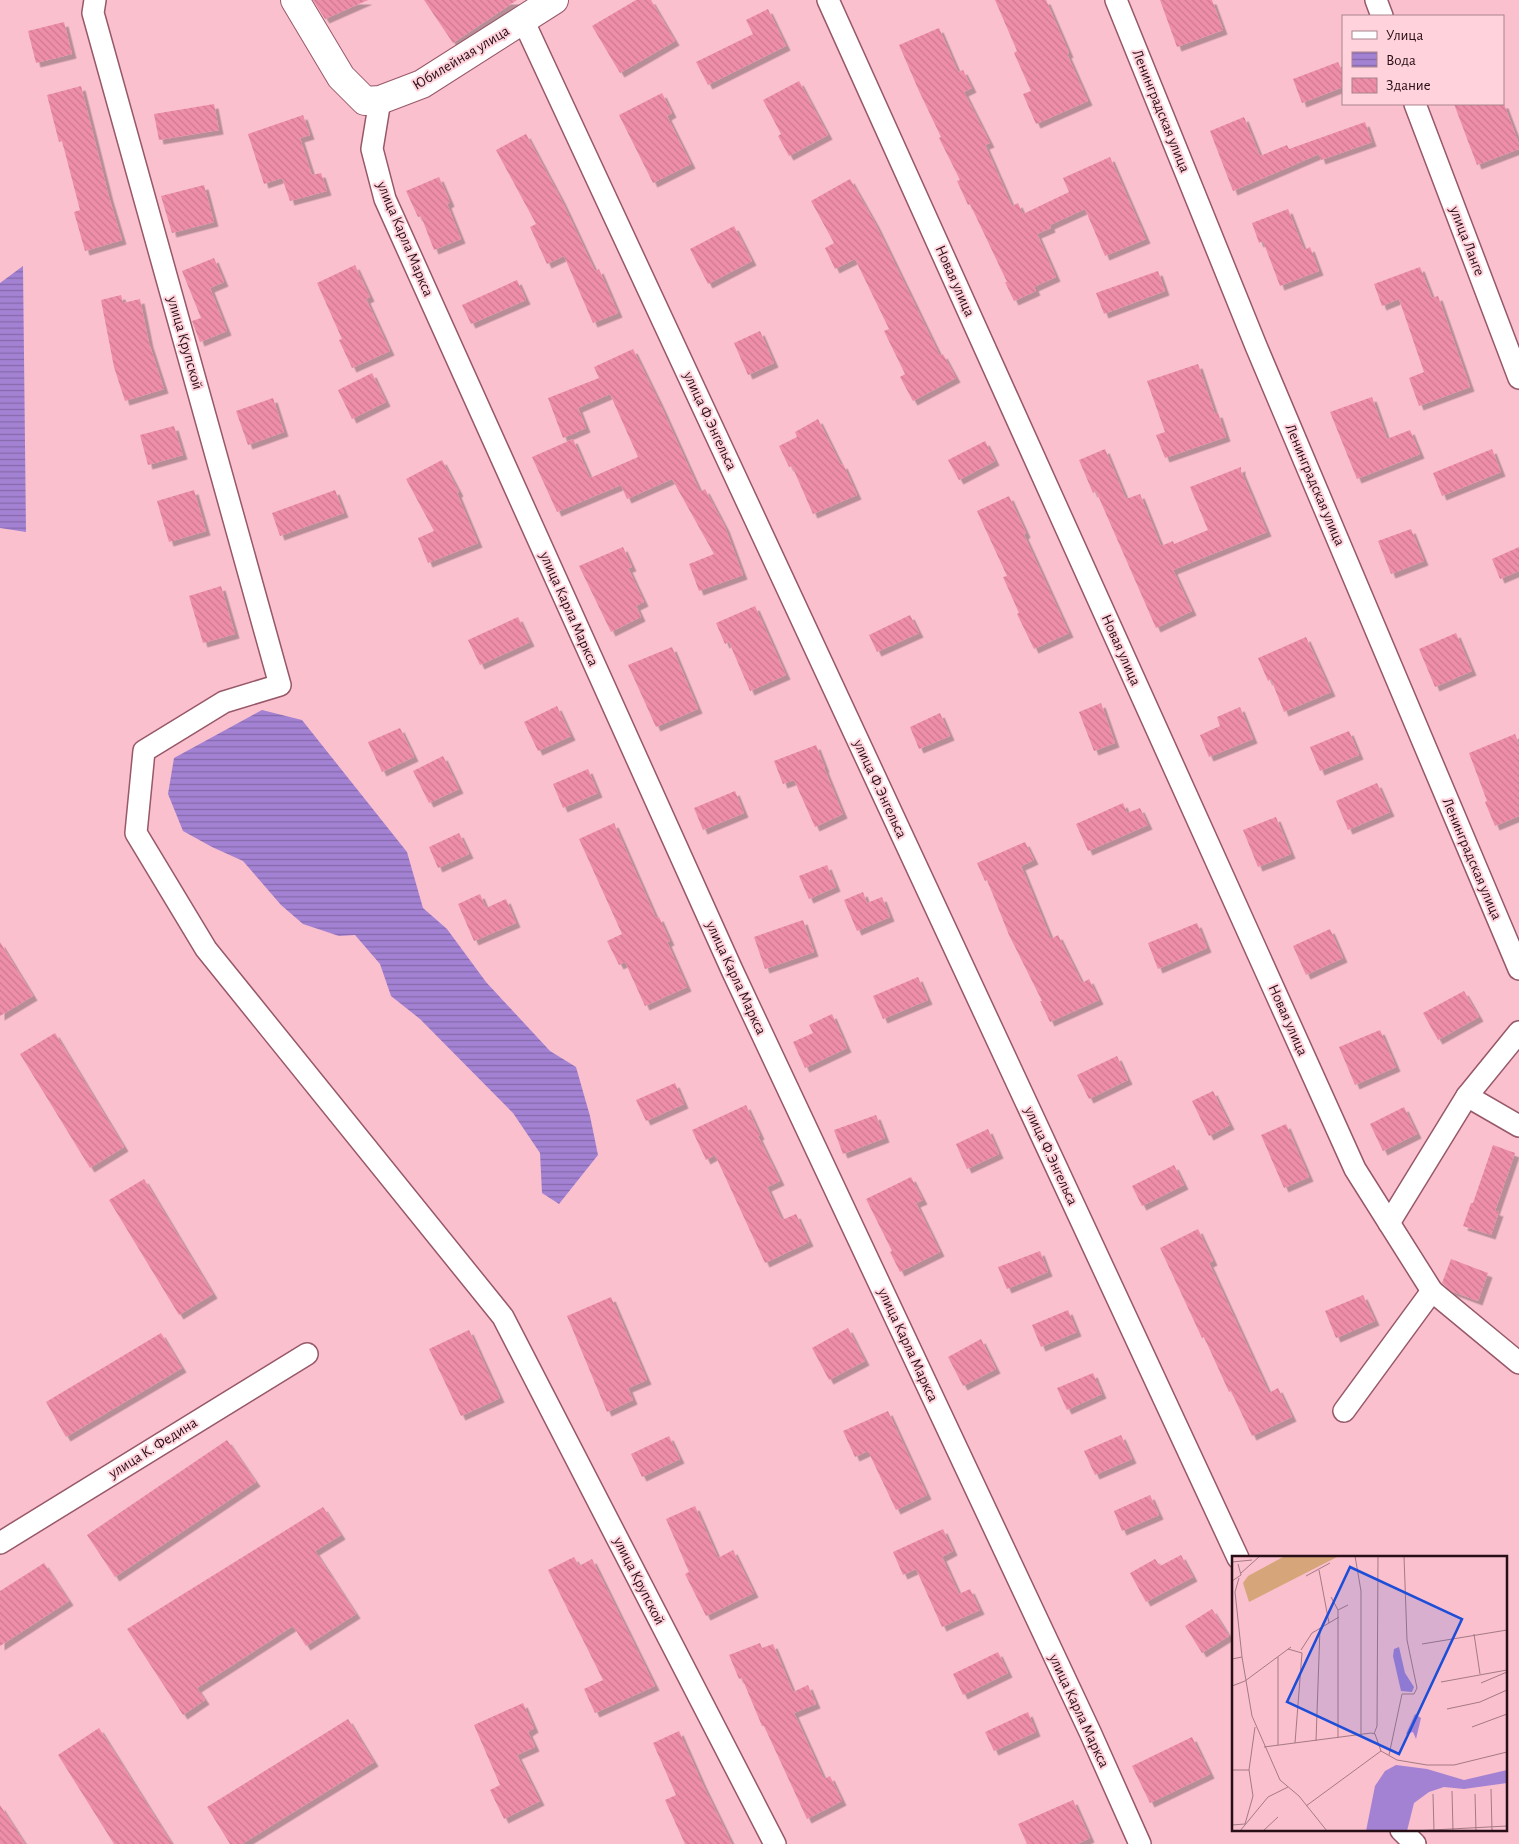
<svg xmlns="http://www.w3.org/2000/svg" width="1519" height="1844" viewBox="0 0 1519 1844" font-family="'Alegreya Sans',sans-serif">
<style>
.water{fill:url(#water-rules)}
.building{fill:url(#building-back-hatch);filter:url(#shadow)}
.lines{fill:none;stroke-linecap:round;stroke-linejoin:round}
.street-casing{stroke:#975869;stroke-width:24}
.secondary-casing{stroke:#975869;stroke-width:30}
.street{stroke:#fff;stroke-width:21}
.secondary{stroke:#fff;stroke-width:28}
.labels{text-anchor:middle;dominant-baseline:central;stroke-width:4;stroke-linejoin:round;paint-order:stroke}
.street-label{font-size:15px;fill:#280f17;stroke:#ffd2dc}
.inset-road{fill:none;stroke:#a67985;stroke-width:1}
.view{fill:#1d4ed8;fill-opacity:0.15;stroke:#1d4ed8;stroke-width:2.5}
.inset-edge{fill:none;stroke:#280f17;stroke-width:2.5}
</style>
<defs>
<pattern id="water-rules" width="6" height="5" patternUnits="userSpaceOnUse" patternTransform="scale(1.25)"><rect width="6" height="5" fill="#a382d3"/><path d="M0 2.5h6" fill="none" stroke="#8569aa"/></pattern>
<pattern id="building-back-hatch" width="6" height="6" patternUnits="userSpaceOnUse" patternTransform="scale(1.25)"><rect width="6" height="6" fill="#ef8ea9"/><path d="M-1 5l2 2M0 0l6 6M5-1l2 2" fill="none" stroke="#cd7991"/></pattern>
<filter id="shadow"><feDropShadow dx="4.5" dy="4.5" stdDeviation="0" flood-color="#0004"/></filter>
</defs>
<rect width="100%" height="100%" fill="#fac0ce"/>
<!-- water -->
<g class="water">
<polygon points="23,266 23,267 26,532 0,528 0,283"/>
<polygon points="262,710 302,720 407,852 423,908 447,929 486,982 550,1051 576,1067 590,1116 598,1155 559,1204 542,1193 540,1153 513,1113 420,1019 391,996 380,964 355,935 339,936 303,924 281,905 243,861 212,847 183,831 168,794 174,758"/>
</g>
<!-- building -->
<g class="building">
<polygon points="313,0 368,0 325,19"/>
<polygon points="424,0 517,0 453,43"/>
<polygon points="636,0 651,0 675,41 620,73 592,26"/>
<polygon points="995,0 1046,0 1069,53 1067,54 1088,101 1036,124 1023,94 1031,91 1014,53 1017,51"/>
<polygon points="1160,0 1212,0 1223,30 1177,47"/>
<polygon points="768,9 786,46 708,85 696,62 753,34 746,20"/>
<polygon points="64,22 72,54 36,63 28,31"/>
<polygon points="939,28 958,72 963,70 972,88 964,92 990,143 985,145 1012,206 1018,203 1023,214 1069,192 1063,178 1110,157 1146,239 1105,256 1085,209 1050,225 1051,228 1037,234 1056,277 1034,287 1036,291 1014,301 1005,282 1007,282 970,204 968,205 957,181 960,180 939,138 941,137 919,91 899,45"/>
<polygon points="1338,62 1343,73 1343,87 1302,103 1293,79"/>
<polygon points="799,81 828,135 789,156 778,136 781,134 763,100"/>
<polygon points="81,86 109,197 122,240 85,251 74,212 80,210 62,141 59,142 47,95"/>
<polygon points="662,93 672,113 667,116 691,164 653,183 619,115"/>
<polygon points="214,104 219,130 159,140 154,114"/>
<polygon points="1454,104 1504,104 1519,144 1519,149 1477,165"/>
<polygon points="303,115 310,135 300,138 312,175 321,173 327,191 290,201 282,178 264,184 248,134"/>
<polygon points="1244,117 1260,156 1287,145 1289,149 1365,122 1372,142 1321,160 1319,154 1233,191 1210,131"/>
<polygon points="526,134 561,199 595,271 599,269 618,313 593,323 564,256 547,264 530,227 536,224 496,150"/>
<polygon points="439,177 450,202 447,204 461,239 434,250 421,216 418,217 406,191"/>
<polygon points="850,179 875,223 940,356 943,354 956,378 913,401 900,377 905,374 884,331 889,329 855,259 835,269 825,248 834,243 811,201"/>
<polygon points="204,185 214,222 172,233 161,196"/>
<polygon points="1288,209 1304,250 1310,247 1319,271 1280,286 1263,241 1259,243 1252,223"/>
<polygon points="734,226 752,261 708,284 690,249"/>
<polygon points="214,258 224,282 210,288 227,331 200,342 192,321 201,318 182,271"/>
<polygon points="355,265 370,297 366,299 390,351 352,368 339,340 342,339 317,283"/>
<polygon points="1420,267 1432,298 1438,296 1470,387 1419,406 1409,378 1424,372 1399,299 1382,306 1374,284"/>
<polygon points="1158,271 1165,291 1104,314 1096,293"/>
<polygon points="517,280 526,300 471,324 462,305"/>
<polygon points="121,295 123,303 140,299 149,343 164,389 125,401 114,367 101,300"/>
<polygon points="760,331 774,363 748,375 734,343"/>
<polygon points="633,349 660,404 700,492 705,489 725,527 743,575 699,591 689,564 714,554 672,479 627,499 621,485 557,512 532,457 573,439 590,478 638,457 610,394 578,408 586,428 563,438 548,398 599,378 594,367"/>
<polygon points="1198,364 1215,414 1218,413 1226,437 1165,458 1156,435 1165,432 1147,381"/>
<polygon points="372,373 386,402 352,419 338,390"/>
<polygon points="1372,397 1387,439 1410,430 1420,454 1357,479 1330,412"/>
<polygon points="273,398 284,432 248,445 236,411"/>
<polygon points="818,419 841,465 843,464 857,495 813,514 792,466 789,467 779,446 797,437 795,432"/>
<polygon points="174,426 183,455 148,465 140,435"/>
<polygon points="985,441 995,461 959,480 948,460"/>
<polygon points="1105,449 1126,499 1140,494 1161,546 1173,541 1174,544 1208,530 1190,487 1241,467 1241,471 1267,532 1173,570 1192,611 1156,628 1096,491 1093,493 1079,460"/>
<polygon points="1492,449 1501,472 1442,496 1433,473"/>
<polygon points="442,460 459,492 457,493 478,543 428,563 418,538 434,531 406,479"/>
<polygon points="194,490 206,531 169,542 157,501"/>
<polygon points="335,490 344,513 280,536 272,513"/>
<polygon points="1009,496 1026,533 1024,535 1069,633 1034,649 1017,614 1019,613 1003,577 1007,576 977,511"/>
<polygon points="1411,529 1424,561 1391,574 1378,541"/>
<polygon points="623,547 632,567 628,568 644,602 636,606 641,617 611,632 579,566"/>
<polygon points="1519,547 1519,571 1500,579 1492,559"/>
<polygon points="221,586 235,634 203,643 189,596"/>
<polygon points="755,606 786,675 750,691 729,642 725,644 716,623"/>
<polygon points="910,615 919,633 877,652 869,635"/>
<polygon points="518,617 530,642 480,665 468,640"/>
<polygon points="1456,633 1472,671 1435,687 1419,649"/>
<polygon points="1306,637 1331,692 1284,712 1271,679 1268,681 1258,658"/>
<polygon points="672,647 698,709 656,727 628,665"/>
<polygon points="1101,703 1115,743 1094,751 1079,712"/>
<polygon points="557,706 571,736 538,751 524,722"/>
<polygon points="1240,707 1253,739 1209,757 1200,735 1220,726 1217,717"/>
<polygon points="940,713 950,736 919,749 910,727"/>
<polygon points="400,728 414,757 382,772 368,742"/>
<polygon points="1349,731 1359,755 1320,771 1310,747"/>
<polygon points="1515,734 1519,744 1519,816 1495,826 1485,802 1487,801 1469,753"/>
<polygon points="816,745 825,768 824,768 843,814 815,827 794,780 783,784 774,761"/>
<polygon points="443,756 459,789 429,803 413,771"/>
<polygon points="588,769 598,793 563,808 553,784"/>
<polygon points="1377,783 1390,812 1348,830 1336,801"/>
<polygon points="735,791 744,813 703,830 694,808"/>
<polygon points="1123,803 1127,813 1140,808 1148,825 1088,851 1076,824"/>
<polygon points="1276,817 1291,854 1258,867 1243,830"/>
<polygon points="614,823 656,918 659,917 670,941 667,942 687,987 645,1006 625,962 619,965 607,941 622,934 579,839"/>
<polygon points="459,833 469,854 438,868 429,847"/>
<polygon points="1025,842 1034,860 1021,866 1051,939 1058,935 1082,983 1089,979 1099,1000 1050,1022 1040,1001 1042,1001 1009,935 987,880 985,881 977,863"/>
<polygon points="827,865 836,887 809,899 799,876"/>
<polygon points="863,892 867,903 882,897 890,917 857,931 844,900"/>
<polygon points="480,894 486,908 506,899 516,923 474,941 458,904"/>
<polygon points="803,920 814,952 765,969 754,937"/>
<polygon points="1197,923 1207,948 1158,969 1148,943"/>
<polygon points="1330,929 1343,958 1306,975 1293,946"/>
<polygon points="0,942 33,996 0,1016"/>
<polygon points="918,977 928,1000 883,1019 873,996"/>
<polygon points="1464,991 1479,1017 1438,1040 1423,1013"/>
<polygon points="832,1014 847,1048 805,1068 793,1042 813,1033 809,1025"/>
<polygon points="1380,1030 1396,1067 1355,1085 1339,1047"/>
<polygon points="55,1033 124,1147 90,1168 20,1054"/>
<polygon points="1117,1056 1128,1080 1089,1099 1077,1075"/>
<polygon points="675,1083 684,1104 646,1121 636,1100"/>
<polygon points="1213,1091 1230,1125 1209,1136 1192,1101"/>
<polygon points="746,1105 760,1135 758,1136 780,1181 767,1187 782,1220 796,1214 809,1242 765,1263 715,1155 706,1160 692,1130"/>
<polygon points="1404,1107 1417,1134 1383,1151 1370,1124"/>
<polygon points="876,1115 885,1138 843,1154 834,1130"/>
<polygon points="1286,1124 1309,1177 1284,1188 1261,1135"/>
<polygon points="988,1129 999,1154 967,1169 956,1144"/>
<polygon points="1493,1145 1515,1153 1495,1211 1499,1212 1491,1235 1463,1226 1471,1203 1473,1203"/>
<polygon points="1174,1165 1184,1185 1142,1206 1132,1186"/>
<polygon points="911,1177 923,1200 916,1203 940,1252 900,1272 890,1252 892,1251 866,1199"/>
<polygon points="144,1179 213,1294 179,1315 109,1200"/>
<polygon points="1198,1229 1213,1261 1209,1263 1269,1393 1278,1388 1292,1417 1252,1436 1231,1391 1229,1392 1204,1337 1202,1338 1160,1248"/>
<polygon points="1040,1251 1048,1272 1007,1289 998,1267"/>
<polygon points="1451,1259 1488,1273 1478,1301 1451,1291 1442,1283"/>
<polygon points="1363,1295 1375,1321 1336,1338 1325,1311"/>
<polygon points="611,1297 647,1380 628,1388 633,1400 607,1412 567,1316"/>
<polygon points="1068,1310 1077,1332 1041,1347 1032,1325"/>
<polygon points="848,1328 865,1361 829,1380 812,1348"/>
<polygon points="469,1330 500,1398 461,1416 429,1349"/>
<polygon points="161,1333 182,1368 66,1437 46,1402"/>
<polygon points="981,1339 996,1369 963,1386 948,1357"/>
<polygon points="1093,1373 1102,1394 1067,1410 1057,1388"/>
<polygon points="888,1411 927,1495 896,1510 868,1451 855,1457 843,1431"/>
<polygon points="1121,1435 1132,1459 1095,1475 1084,1451"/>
<polygon points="669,1436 680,1459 642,1477 631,1454"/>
<polygon points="227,1440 256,1482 115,1577 87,1535"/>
<polygon points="1150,1495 1159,1515 1122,1531 1114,1511"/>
<polygon points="695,1506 718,1558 733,1550 754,1593 706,1616 685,1574 689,1572 666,1519"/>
<polygon points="323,1507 341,1535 315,1551 356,1614 306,1646 293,1626 197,1688 205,1700 183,1715 127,1629"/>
<polygon points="943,1529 953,1551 942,1557 959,1594 970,1589 980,1610 942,1627 916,1569 903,1575 893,1552"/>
<polygon points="1181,1555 1193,1577 1146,1602 1130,1573 1155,1559 1160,1566"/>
<polygon points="574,1557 579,1566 592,1559 655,1686 595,1713 584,1689 603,1680 548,1570"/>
<polygon points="44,1563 69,1601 0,1646 0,1591"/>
<polygon points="1212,1609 1229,1636 1202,1653 1185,1626"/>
<polygon points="760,1643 762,1648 773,1644 793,1692 808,1685 816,1704 794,1713 824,1779 830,1776 842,1801 807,1819 764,1726 762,1726 742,1678 739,1679 729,1655"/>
<polygon points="998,1652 1008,1673 963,1695 953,1674"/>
<polygon points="523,1703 534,1728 528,1732 535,1747 517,1755 540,1801 504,1819 490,1790 500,1785 474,1725"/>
<polygon points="1028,1712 1036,1732 994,1751 985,1732"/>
<polygon points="348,1719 374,1762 242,1844 230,1844 207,1807"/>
<polygon points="99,1728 172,1844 114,1844 58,1755"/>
<polygon points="679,1731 702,1783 732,1844 685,1844 665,1800 676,1795 653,1743"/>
<polygon points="1192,1737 1210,1774 1150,1803 1132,1766"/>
<polygon points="1073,1800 1090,1838 1077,1844 1027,1844 1018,1824"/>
<polygon points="0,1805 25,1844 0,1844"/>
</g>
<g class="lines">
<defs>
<g id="street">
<polyline points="95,0 93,13 280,685 224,702 144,751 136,833 206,949 503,1317 775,1844"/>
<polyline points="828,0 1355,1169 1432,1291"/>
<polyline points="1116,0 1256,346 1519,969"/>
<polyline points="1376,0 1382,16"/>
<polyline points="523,20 1238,1558"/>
<polyline points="380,100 372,149 385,199 732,970 1090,1732 1140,1844"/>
<polyline points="1415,104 1519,378"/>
<polyline points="1467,1096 1519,1126"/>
<polyline points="1389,1223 1467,1096 1519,1032"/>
<polyline points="1344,1411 1432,1291 1519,1363"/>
<polyline points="0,1543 307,1354"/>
<polyline points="1401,1830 1415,1844"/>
</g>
<polyline id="secondary" points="295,0 341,77 365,101 380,100 422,84 554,0"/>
</defs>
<!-- street casing -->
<use href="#street" class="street-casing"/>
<!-- secondary casing -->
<use href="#secondary" class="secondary-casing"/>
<!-- street -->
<use href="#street" class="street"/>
<!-- secondary -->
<use href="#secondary" class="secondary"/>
</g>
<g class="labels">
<!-- street labels -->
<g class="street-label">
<text transform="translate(461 58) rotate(-31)">Юбилейная улица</text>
<text transform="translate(1161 111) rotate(68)">Ленинградская улица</text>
<text transform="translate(405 239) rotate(67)">улица Карла Маркса</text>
<text transform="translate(1467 241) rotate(69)">улица Ланге</text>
<text transform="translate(955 281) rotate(66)">Новая улица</text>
<text transform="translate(185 343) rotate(74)">улица Крупской</text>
<text transform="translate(710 421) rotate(65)">улица Ф.Энгельса</text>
<text transform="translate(1315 485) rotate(67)">Ленинградская улица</text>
<text transform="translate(569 609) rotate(66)">улица Карла Маркса</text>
<text transform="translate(1121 650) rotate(66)">Новая улица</text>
<text transform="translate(880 789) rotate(65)">улица Ф.Энгельса</text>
<text transform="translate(1472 859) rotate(67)">Ленинградская улица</text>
<text transform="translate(736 978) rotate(65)">улица Карла Маркса</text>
<text transform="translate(1288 1020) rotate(66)">Новая улица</text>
<text transform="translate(1051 1156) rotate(65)">улица Ф.Энгельса</text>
<text transform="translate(908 1345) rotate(65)">улица Карла Маркса</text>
<text transform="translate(153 1448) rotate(-32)">улица К. Федина</text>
<text transform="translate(639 1581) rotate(63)">улица Крупской</text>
<text transform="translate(1079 1711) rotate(65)">улица Карла Маркса</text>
</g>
</g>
<!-- overview -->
<g transform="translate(1232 1556)">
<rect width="275" height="275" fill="#fac0ce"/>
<path d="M53,0H107L17,46L11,27L16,20Z" fill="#d7a57a"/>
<path d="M167,91L173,117L182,131L180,136L169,135L161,100L162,93ZM183,158L189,162L184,183L181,176L174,178ZM164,209L195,213L232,224L275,214V227L232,233L212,231L197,236L182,247L175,275H134L143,230L153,215Z" fill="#a382d3"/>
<path class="inset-road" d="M123,0L129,35V179M0,6L20,4M87,14L97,67M9,17L28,0M74,20L98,7M0,25L9,19L6,8M99,41L106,54L116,49M106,54V182M242,78L248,118M190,88L275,74M56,93L70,97L63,187M69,94L80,77L107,61M10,101L20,160L48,224L67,240L95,275M46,101V189M0,103L10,101L3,36L7,22M209,126L275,114M249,127L275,116M0,130L13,125L59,91M215,153L248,146L275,134M240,171L275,158M142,178L145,170L146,0M84,185L88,72M32,191L139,177L143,178L149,195L165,204L195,209H222L275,196M157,199L170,138H182L185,132L175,84L172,0M0,214H17M259,233L260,275M220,235L221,275M201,238L202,275M243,238L244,275M74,250L149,195M0,269L13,268L21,240L17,214L23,171M8,275L36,241L56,231M31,275L46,261M182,275L275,270"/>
<path class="view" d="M118,11L230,63L167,198L55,146Z"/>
<rect width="275" height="275" class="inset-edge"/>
</g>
<!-- legend -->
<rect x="1342" y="15" width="162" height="90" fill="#ffd2dc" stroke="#a9848d"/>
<rect x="1352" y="31" width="25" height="8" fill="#ffffff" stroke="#a9848d"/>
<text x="1386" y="40" font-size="15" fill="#280f17">Улица</text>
<rect x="1352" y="52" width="25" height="15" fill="url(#water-rules)" stroke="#a9848d"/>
<text x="1386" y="65" font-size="15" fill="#280f17">Вода</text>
<rect x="1352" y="78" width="25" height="15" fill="url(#building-back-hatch)" stroke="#a9848d"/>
<text x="1386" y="90" font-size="15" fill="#280f17">Здание</text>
</svg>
